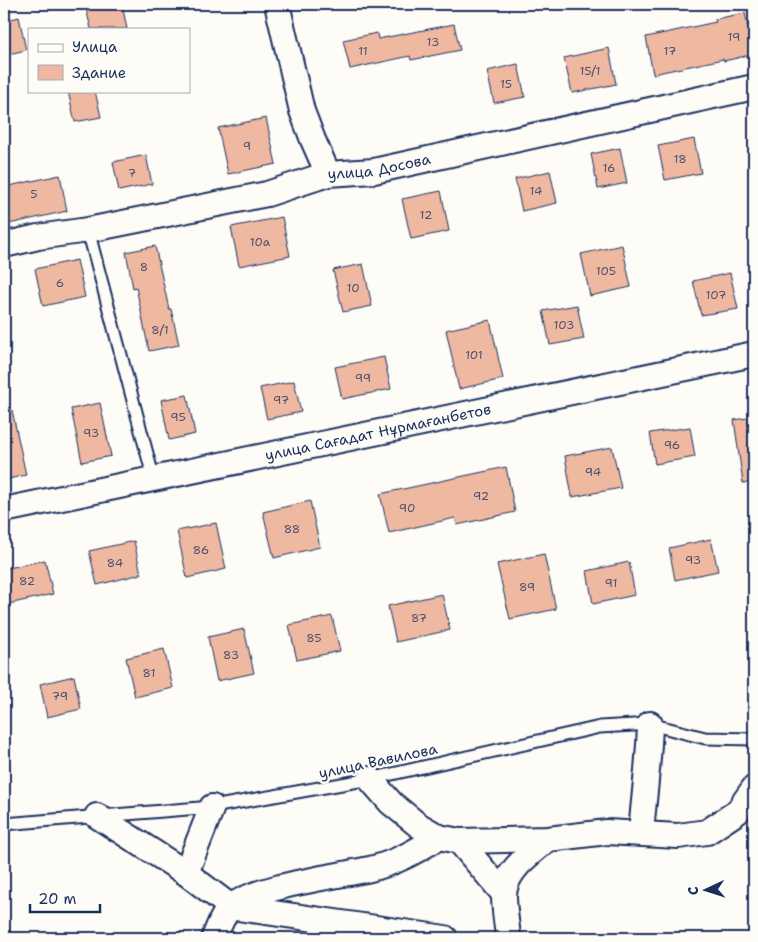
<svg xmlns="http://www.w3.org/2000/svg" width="758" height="942" viewBox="0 0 758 942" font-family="'Shantell Sans',sans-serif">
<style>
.building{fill:#eeb8a1;stroke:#1b2f5e}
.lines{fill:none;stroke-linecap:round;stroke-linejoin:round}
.lane-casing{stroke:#1b2f5e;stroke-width:15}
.street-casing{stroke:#1b2f5e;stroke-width:28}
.lane{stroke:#fdfcf7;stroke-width:11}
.street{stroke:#fdfcf7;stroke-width:24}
.labels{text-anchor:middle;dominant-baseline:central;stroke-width:5;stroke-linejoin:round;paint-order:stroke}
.number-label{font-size:12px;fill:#50516f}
.street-label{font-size:15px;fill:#1b2f5e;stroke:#fdfcf7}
</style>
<rect width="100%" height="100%" fill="#fdfcf7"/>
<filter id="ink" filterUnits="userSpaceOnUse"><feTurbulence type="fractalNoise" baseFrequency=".02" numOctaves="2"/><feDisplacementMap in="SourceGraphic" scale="10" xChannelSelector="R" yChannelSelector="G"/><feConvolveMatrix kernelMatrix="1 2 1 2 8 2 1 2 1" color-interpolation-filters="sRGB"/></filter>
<g filter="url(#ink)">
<!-- building -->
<g class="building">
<polygon points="85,4 122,4 127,29 91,29"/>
<polygon points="745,13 754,54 724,61 723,59 653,74 646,37 716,22 715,19"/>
<polygon points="19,17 26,50 4,55 4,21"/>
<polygon points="454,24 460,50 411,60 410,56 350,69 343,40 377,33 378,39"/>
<polygon points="609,48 616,84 572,93 564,58"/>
<polygon points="518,64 525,97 494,103 487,71"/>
<polygon points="68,91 95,91 101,117 75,122"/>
<polygon points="266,118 276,164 228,174 218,128"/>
<polygon points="694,139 701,173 665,180 658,146"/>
<polygon points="620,148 627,183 598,189 591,154"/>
<polygon points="146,155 152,184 119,191 113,162"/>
<polygon points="550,171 557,203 522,211 515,179"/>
<polygon points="60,175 67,211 9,224 4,200 4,187"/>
<polygon points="441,191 449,231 411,239 402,199"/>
<polygon points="282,217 290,256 239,266 231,227"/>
<polygon points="622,245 631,287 590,296 581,254"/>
<polygon points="155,246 169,309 171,309 179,345 149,351 136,287 133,288 126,252"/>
<polygon points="77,260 85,297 43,306 35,269"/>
<polygon points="363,264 372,306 343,312 333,270"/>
<polygon points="730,273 738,309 701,315 693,281"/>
<polygon points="577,305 584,339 550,345 543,311"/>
<polygon points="490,320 503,379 459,389 446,330"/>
<polygon points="384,357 391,389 342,399 335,367"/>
<polygon points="294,381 301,412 267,419 260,388"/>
<polygon points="187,395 195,434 169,440 161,400"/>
<polygon points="100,403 111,456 82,462 71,409"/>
<polygon points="12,410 26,475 4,480 4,411"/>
<polygon points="754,417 754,482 743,483 734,420"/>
<polygon points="690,427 695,457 655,464 650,433"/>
<polygon points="612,447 621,488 572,497 565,456"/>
<polygon points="506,467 515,512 457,525 455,518 389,533 380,494"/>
<polygon points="310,501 320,547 274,558 263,512"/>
<polygon points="216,523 226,569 187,578 177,531"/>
<polygon points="711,539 718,571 675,580 669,548"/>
<polygon points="134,541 141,574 97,585 89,551"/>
<polygon points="544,554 556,609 510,619 497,564"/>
<polygon points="45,560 53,594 4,605 4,569"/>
<polygon points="629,562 635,595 593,604 587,571"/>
<polygon points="442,594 450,630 396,642 388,606"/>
<polygon points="332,616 340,651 297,660 289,625"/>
<polygon points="244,629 254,673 217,681 208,637"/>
<polygon points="164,649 173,688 135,697 126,658"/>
<polygon points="74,676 81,709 47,717 40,684"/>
</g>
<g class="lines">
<defs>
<g id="lane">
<polyline points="88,230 154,480"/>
<polyline points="4,824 212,807 370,779 600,727 650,724 705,738 754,739"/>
</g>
<g id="street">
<polyline points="277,4 302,111 313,140 328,174"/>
<path id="s1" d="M4,245L38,237L88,230L267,194L328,174L374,171L754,87"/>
<path id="s2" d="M4,510L754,354"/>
<polyline points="370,779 391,803 418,825 439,837 459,841 548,839 607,832 678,836 707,832 737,812 754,788"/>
<polyline points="97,816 186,873 231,907 445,938"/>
<path d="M641,833C644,796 649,761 650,724"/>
<polyline points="459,841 504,894"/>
<polyline points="186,873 212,807"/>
<path d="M214,938C218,928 222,916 230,908C251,887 338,876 370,869C396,863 416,851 439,837"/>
<path d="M508,938C507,924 504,910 504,896C504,871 531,853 548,839"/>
</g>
</defs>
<!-- lane casing -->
<use href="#lane" class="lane-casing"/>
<!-- street casing -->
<use href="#street" class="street-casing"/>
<!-- lane -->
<use href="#lane" class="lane"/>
<!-- street -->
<use href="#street" class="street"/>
</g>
</g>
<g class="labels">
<!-- number labels -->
<g class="number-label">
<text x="734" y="37">19</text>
<text x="433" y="42">13</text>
<text x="363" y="51">11</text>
<text x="670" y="51">17</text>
<text x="590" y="71">15/1</text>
<text x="506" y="84">15</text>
<text x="247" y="146">9</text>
<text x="680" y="159">18</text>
<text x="609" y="168">16</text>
<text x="132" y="173">7</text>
<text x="536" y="191">14</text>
<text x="34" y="194">5</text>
<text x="426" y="215">12</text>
<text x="260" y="242">10а</text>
<text x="144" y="267">8</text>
<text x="606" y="271">105</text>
<text x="60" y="283">6</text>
<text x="353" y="288">10</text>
<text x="716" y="295">107</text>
<text x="564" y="325">103</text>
<text x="160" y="330">8/1</text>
<text x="474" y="355">101</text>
<text x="363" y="378">99</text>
<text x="281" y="400">97</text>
<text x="178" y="417">95</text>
<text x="91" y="433">93</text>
<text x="672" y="445">96</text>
<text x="593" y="472">94</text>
<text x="481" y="496">92</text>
<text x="407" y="508">90</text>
<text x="292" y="529">88</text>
<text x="201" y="550">86</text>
<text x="693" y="560">93</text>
<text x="115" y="563">84</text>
<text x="27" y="581">82</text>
<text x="611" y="583">91</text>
<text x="527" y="587">89</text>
<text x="419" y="618">87</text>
<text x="314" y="638">85</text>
<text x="231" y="655">83</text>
<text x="149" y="673">81</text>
<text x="60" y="696">79</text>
</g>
<!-- street labels -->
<g class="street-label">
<text stroke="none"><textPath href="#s1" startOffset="384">улица Досова</textPath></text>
<text stroke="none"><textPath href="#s2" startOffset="382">улица Сағадат Нұрмағанбетов</textPath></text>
<text transform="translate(378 761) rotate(-12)">улица Вавилова</text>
</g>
</g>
<!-- margin -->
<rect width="758" height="942" fill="none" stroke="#fdfcf7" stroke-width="20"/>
<rect x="10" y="10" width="738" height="922" fill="none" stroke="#1b2f5e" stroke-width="2" filter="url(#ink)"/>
<!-- legend -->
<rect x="28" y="28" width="162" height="65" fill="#fdfcf7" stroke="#a3aaba"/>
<rect x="38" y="44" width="25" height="8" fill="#fdfcf7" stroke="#a3aaba"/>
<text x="72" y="52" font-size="15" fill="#1b2f5e">Улица</text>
<rect x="38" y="65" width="25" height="15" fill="#eeb8a1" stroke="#a3aaba"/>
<text x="72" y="78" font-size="15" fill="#1b2f5e">Здание</text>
<!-- north arrow -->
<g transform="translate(706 890) rotate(266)" stroke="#fdfcf7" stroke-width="4" paint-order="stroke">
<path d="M0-4L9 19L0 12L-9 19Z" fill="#1b2f5e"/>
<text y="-8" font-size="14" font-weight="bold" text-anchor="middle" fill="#1b2f5e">С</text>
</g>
<!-- scale -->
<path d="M30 904v8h70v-8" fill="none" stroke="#1b2f5e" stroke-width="2.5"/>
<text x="38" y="904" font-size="15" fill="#1b2f5e" stroke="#fdfcf7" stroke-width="4" paint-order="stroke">20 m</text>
</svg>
